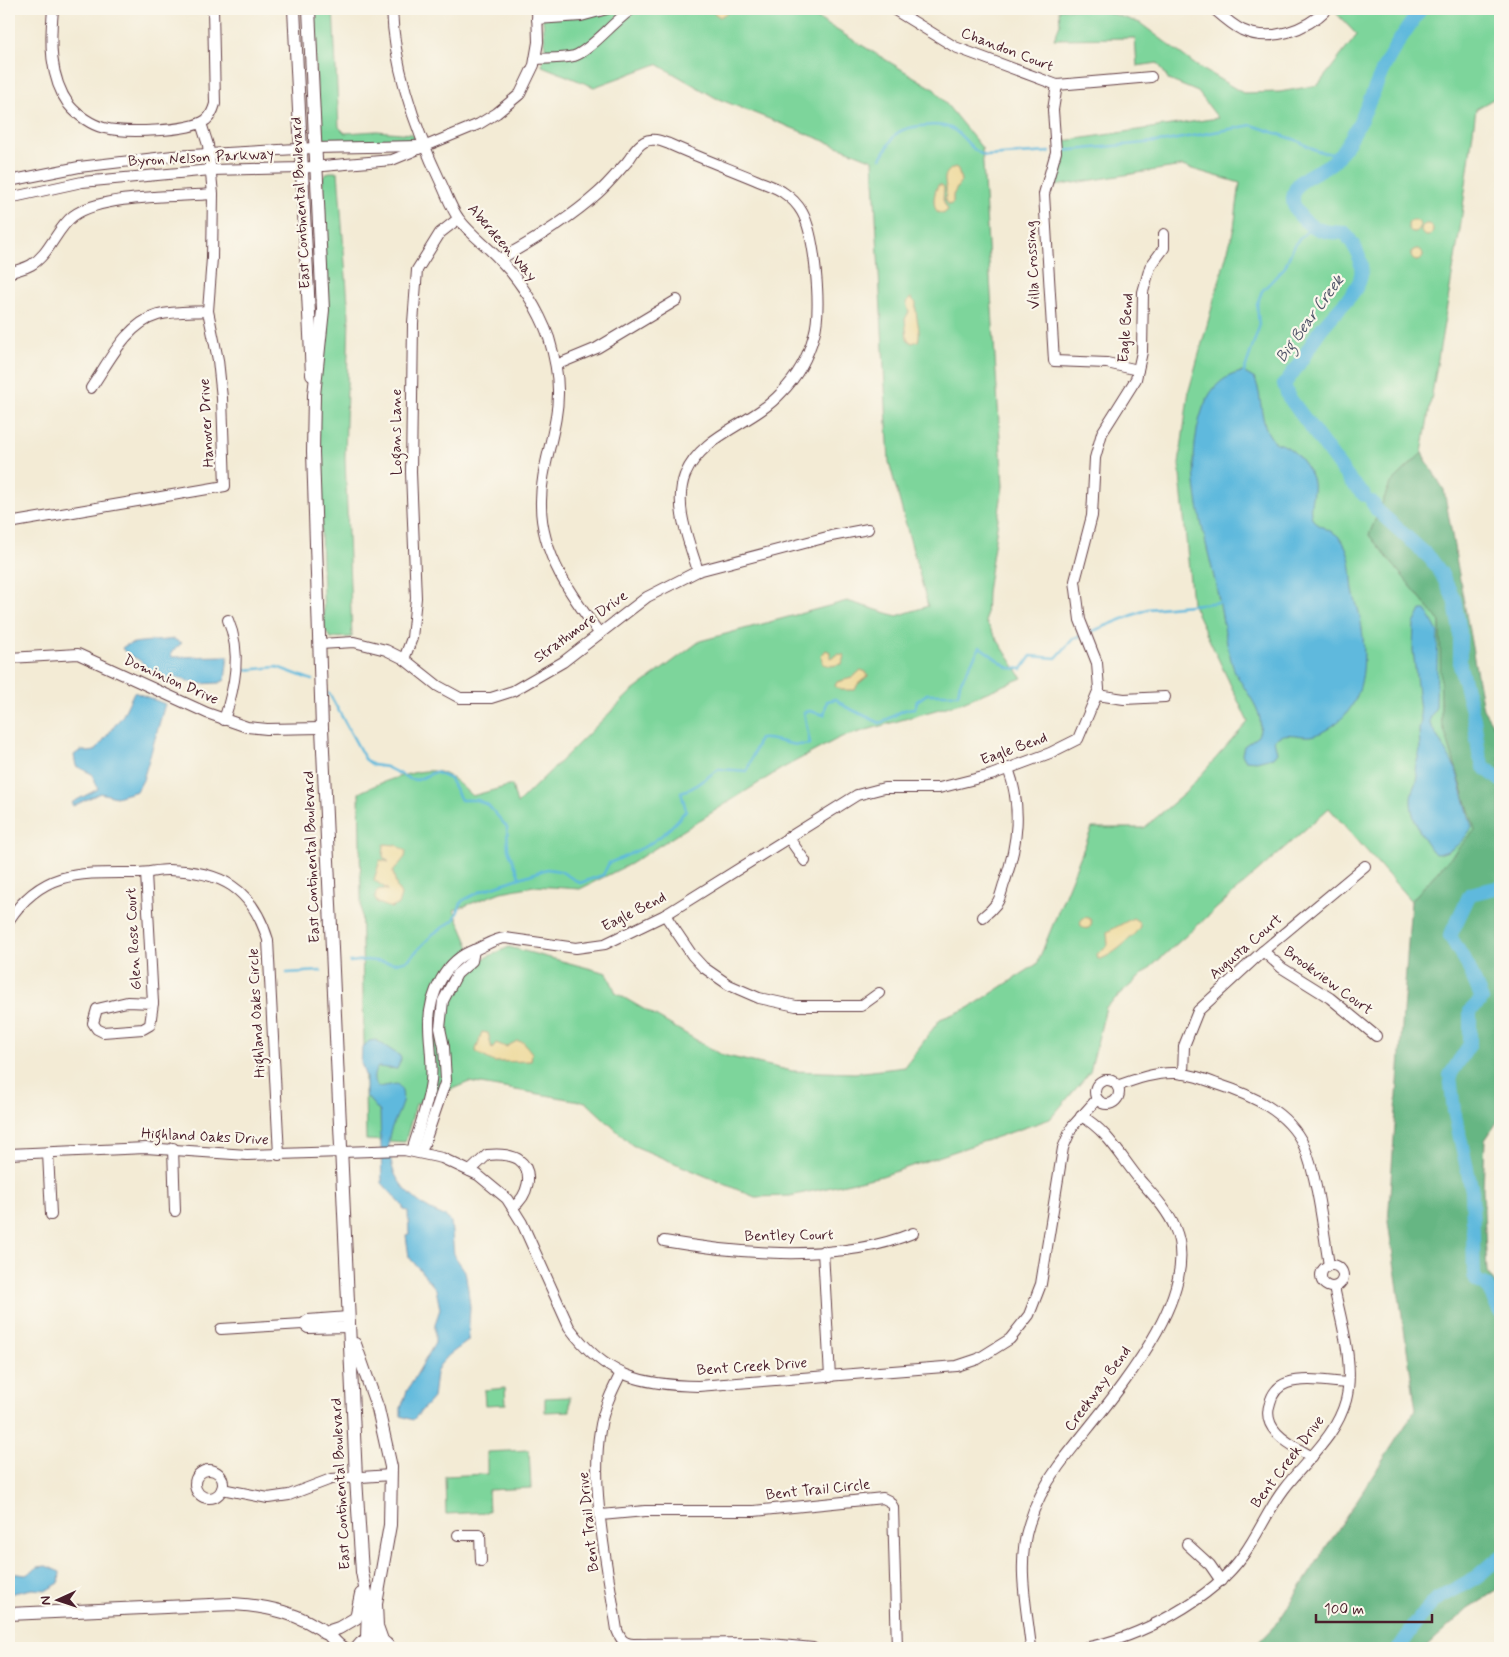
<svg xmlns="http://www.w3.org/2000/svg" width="1509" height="1657" viewBox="0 0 1509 1657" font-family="Mynerve,sans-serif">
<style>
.green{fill:#7dd59b;stroke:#647a63}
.forest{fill:#66b683;stroke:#586a57}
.sand{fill:#eeda9e;stroke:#9c7c64}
.water{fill:#5fb9dd;stroke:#546c84}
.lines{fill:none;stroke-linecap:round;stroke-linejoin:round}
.stream{stroke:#5fb9dd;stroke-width:2.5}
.river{stroke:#5fb9dd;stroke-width:14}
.minor-casing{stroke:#633e44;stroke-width:12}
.major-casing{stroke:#633e44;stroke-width:14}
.minor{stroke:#fff;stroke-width:10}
.major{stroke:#fff;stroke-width:12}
.labels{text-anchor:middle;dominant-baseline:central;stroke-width:4.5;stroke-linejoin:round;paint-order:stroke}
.street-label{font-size:15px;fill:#4a1f2b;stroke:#fbf7ec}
.water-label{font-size:16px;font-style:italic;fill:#515569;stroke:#fbf7ec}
</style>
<rect width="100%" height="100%" fill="#fbf7ec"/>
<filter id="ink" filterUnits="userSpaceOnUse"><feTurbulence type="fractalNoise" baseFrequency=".02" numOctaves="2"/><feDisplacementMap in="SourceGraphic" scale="10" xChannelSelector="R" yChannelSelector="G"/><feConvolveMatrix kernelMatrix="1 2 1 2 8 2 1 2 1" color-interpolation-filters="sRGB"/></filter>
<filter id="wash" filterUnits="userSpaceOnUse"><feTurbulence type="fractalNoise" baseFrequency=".0096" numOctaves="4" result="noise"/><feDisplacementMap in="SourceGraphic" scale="20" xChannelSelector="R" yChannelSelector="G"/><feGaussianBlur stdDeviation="1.12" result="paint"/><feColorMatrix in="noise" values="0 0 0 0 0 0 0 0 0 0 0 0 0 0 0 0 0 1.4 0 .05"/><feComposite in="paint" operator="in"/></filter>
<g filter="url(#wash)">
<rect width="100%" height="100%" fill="#f3ebd5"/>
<!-- green -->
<g class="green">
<polygon points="312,9 333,9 339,127 345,133 377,131 412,134 415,137 411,144 324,146 319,138"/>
<path d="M542,9H802L934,89L982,148L1003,486L987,592L986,622L1022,678L960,703L839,738L781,769L630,864L580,889L534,886L501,892L454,910L476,962L509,947L607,973L616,993L722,1055L792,1071L855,1073L905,1067L940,1019L969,1008L1037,964L1092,828H1144L1185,793L1248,722L1192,603L1179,464L1189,390L1234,228L1240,183L1182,166L1055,186L1064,141L1218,118L1198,92L1169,80L1158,63L1137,66L1135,38L1054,39L1060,24L1059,9H1098L1140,23L1197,66L1243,93L1280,92L1318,85L1357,35L1335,12L1338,9H1500V95L1476,109L1460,229L1422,453L1390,484L1369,535L1440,622L1441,719L1475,830L1411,901L1329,808L1106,1007L1090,1072L1050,1119L882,1176L790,1196L755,1197L632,1145L586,1102L469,1082L416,1104L405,1142L366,1140L359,793C376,784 415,769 433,771C449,772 461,786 472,796L512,785L517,804L630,693L700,641L847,601L897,616L928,606L889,462L873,160L716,98L657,64L594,87L542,66L545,46Z"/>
<polygon points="329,172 338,172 349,316 345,458 352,637 331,638 326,632 324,625 317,409 323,177"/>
<polygon points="505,1388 506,1404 485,1405 484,1390"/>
<polygon points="570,1397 570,1411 545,1412 545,1398"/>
<polygon points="529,1450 531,1488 488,1490 489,1512 446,1514 445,1476 487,1474 487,1452"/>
</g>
<!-- forest -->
<polygon class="forest" points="1422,453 1444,490 1483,709 1500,736 1500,1118 1485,1140 1483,1189 1487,1272 1500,1290 1500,1589 1468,1609 1425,1648 1253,1648 1278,1622 1416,1409 1388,1222 1411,901 1475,830 1441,719 1440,622 1369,535 1390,484"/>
<!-- sand -->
<g class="sand">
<polygon points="708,9 733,9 720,17"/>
<path d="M955,167L958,169L961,181L953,195V203L949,205L945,200C945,197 947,191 946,187C944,178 944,172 955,167Z"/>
<path d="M938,185H942L944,188L943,200L948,210L943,214L937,212C932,203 934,194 938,185Z"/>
<circle cx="1414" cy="226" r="6"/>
<circle cx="1427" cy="230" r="6"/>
<circle cx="1417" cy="255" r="6"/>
<path d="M911,298L916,303C914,314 922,331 918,341L912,343L907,339L905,319L909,312L906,302Z"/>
<polygon points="826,650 830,652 830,658 838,654 844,655 842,664 831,666 823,664 821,656"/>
<polygon points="861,670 866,672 868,676 858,684 855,690 841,690 835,686 837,682 852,678"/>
<polygon points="384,844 396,845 406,851 405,857 393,872 397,888 401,895 398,905 391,908 378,903 375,899 376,892 380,889 388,890 374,880 380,860 389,862 383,857"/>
<circle cx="1086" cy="923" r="5.5"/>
<path d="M1133,918L1139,922L1140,926C1136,935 1108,960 1098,959L1097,954L1108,945L1107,932Z"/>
<polygon points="482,1032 488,1033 492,1049 496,1043 506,1047 517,1041 523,1042 532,1053 531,1061 494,1062 477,1053 476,1050"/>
</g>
<!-- water -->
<g class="water">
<path d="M1243,372L1255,379C1263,397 1259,423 1272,439C1275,444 1281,443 1285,446C1296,451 1308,467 1312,478C1317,493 1306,506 1313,520C1322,530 1336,530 1343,542C1352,556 1351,574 1353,590C1354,598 1357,604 1359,612C1366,644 1369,692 1343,717C1336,724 1321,735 1310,736C1297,737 1285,730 1274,740L1277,752L1273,757L1256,761L1245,760L1242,754L1244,746L1258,736C1269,710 1239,688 1232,664C1225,639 1222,612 1216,586C1203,528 1182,467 1203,408C1210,389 1223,375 1243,372Z"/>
<path d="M1421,610H1426L1438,632L1436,707L1430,719V724L1456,769L1472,827C1464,841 1452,853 1435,854C1422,840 1407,812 1412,792C1413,787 1416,783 1418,778L1415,769L1420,750L1419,730L1421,720L1413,650L1414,624Z"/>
<path d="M173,639L182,643L171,652L172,657L228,656L225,680L219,683L197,684L172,676L167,685C154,679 150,668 139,660C133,656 126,655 122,648C130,640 159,642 173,639Z"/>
<polygon points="134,692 165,704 143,780 137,791 116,797 100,793 73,806 71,803 98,789 92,774 76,766 74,755 81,750 88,752 95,751 123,715"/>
<path d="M376,1040L400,1056L401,1059L397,1069L378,1067C373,1073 372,1081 378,1087L397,1084C413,1098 390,1122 389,1138C388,1146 390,1157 392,1165C395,1182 414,1200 429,1209C437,1214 445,1214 451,1222L454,1255L465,1271L468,1289L470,1307L468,1341L449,1355L439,1366L436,1373L433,1398L413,1420L401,1416V1408L407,1391L435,1343V1324L440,1309L436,1289L409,1257L406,1235L409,1234L408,1211L404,1210L402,1205L382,1183L380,1112L366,1096V1078L361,1063L362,1048L369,1041Z"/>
<polygon points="46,1566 60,1572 59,1583 47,1590 32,1589 9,1594 9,1573 26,1575 38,1567"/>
</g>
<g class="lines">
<!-- stream -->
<g class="stream">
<polyline points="1062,151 1166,141 1252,125 1296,140 1317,151 1338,155"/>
<path d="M881,158C886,151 890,141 895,135C905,125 943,122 954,130C966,138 972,152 986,156L1050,152"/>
<polyline points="1243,375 1259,327 1257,304 1262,291 1285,267 1294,245 1306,232 1319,230"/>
<polyline points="1088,633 1148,609 1222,602"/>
<polyline points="244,670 277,667 312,680"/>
<polyline points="329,693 365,759 373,765 386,767 410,779 417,780 435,772 450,779 461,800 477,800 488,805 507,827 508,849 520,878"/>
<path d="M350,962L366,960L395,963L408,960L433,934L454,920L462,901L481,891L547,869L560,871L580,883L603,875L609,863C642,850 664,839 686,810L681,792L692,788L719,769L747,771L759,739C776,737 790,748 810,744L804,712L810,711L824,715L827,701L836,699L846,707L880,723C893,718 901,708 915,708L917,701L927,694H958L960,683L980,647L1009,668L1022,669L1031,656L1056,658L1073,639L1083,635"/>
<polyline points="287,973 321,971"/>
</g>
<!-- river -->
<g class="river">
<path d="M1364,495L1351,482L1288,396L1284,384C1298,368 1307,351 1318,333C1345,296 1384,282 1345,233C1337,232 1326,233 1318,229C1307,225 1292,211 1293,198C1295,175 1323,172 1334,161C1356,138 1371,96 1384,67C1394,47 1408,27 1421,9"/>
<polyline points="1372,502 1377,510 1430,558 1441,573 1454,599 1460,631 1460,666 1474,719 1479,754 1483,766 1500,780"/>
<polyline points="1500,887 1470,894 1450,936 1468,966 1482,999 1470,1011 1470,1044 1450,1075 1454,1111 1472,1191 1474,1275 1477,1281 1487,1286 1500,1312"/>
<polyline points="1399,1648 1424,1612 1437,1599 1477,1577 1500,1557"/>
</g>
</g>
</g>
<g filter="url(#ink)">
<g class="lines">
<defs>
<g id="minor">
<path d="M53,9C50,41 49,77 69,105C77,115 92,125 104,128C123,133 189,132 206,120C211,116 213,111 215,104L213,9"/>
<path d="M392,9C394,70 416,131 442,185C447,196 452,210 459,219C470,234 486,245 499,259C520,280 539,310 549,338C554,355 558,373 558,390C559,429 540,466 541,505C541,554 572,597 600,634"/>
<polyline points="893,9 955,47 1057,85 1151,77"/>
<path d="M1214,9C1222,16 1232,25 1242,30C1270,43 1306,30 1327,9"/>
<polyline points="537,19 581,16 607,9"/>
<path d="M535,59C547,58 562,59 574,56C590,51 615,20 632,9"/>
<polyline points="1057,85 1053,110 1056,152 1044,194 1054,361 1107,363 1138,370"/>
<polyline points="9,181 79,167 173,156 314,148 421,146"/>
<polyline points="9,198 82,182 211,170 300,168 392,160 479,124 497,113 520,94 534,65 538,42 537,9"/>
<path d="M500,259C535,240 568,220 598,193C608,184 617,173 627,162C633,155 635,147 644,142C652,137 661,141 669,144C698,157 727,168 756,180C765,184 776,187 784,193C790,197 798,205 802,212C815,235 822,309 814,335C808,357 797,377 781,393C752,425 703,433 685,475C673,506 689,541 698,571"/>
<path d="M9,273C16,270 24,269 31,265C50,254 56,229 73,216C103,194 176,197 213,194"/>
<polyline points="556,365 597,348 677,300"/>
<path d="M91,388C109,362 126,324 158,315C174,311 192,312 208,311"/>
<polyline points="9,523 225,486 222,398 218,360 208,311 212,258 213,194 208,145 201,123"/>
<polyline points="320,644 354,642 386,650 404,659 438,686 460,698 491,698 513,691 563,662 647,597 698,571 831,536 868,529"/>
<polyline points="9,658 78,654 207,713 247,727 267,729 322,728"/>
<polyline points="404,659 412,638 416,598 411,472 413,323 417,270 440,233 458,219"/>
<polyline points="1097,695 1124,699 1165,697"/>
<path d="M224,720C235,686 242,653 228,620"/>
<polyline points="788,837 805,861"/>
<polyline points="146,873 153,1003"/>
<polyline points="665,915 692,955 703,967 729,985 759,998 796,1006 861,1006 879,993"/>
<path d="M983,917C988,913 993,908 997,903C1001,897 1002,888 1005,881C1018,843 1022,806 1008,768"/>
<path d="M9,920C43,869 82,873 138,873C148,873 158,870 168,870C221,871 252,888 268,940L279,1155"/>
<polyline points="1263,951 1282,968 1330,998 1376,1036"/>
<polygon points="127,1002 153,1003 150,1025 143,1029 103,1032 97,1029 93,1023 97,1009"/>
<polyline points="1183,1074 1184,1046 1198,1011 1263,951 1365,866"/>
<circle cx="1107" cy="1092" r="12"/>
<path d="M1117,1086C1136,1079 1156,1072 1176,1073C1191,1074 1204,1079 1217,1084C1251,1095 1288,1111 1304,1146C1318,1179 1323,1229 1329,1265"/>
<polyline points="173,1148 175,1211"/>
<path d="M412,1151C419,1128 428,1105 431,1081C433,1061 429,1043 429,1024C429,994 446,960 474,950C485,946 493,939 505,938L576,948L605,944L665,915L857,795L884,788H939L991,775L1050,753L1078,739L1099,689L1097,663L1080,620L1075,581L1092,516L1095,458L1102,433L1136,379L1142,352L1143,292L1150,267L1164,248V234"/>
<polyline points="48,1153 51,1215"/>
<polyline points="421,1153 446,1080 444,1047 440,1028 443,1001 457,974 472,961 474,950"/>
<path d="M9,1154L146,1148L247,1155L404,1150L442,1158L478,1175L507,1199L522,1223L569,1327C605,1376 640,1385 698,1386L957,1366L978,1359L1010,1339L1029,1315L1041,1284L1063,1148L1072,1127L1097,1099"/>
<path d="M470,1171L487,1155C497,1154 509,1154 518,1159C536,1172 527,1197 513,1207"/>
<path d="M664,1241C739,1254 842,1263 913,1233"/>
<polyline points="823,1251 830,1377"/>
<circle cx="1332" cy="1276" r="11"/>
<polyline points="303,1324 308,1328 349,1327"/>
<polyline points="221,1329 303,1324 308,1320 348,1317"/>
<path d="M621,1373C612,1391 603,1409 600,1430C590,1490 608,1570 617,1630C621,1640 623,1643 633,1644L760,1643L813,1648"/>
<path d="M1312,1457C1292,1445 1260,1431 1270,1403C1272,1394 1278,1386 1287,1383C1306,1377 1329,1382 1348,1383"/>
<circle cx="209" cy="1484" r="14"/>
<polyline points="222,1489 268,1498 289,1495 331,1479 391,1475"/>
<polyline points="601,1515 645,1511 754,1511 883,1498 889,1501 893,1507 897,1648"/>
<polyline points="458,1535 480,1535 481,1561"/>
<polyline points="1187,1544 1210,1565 1221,1581"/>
<path d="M1031,1648C1027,1608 1016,1564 1029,1524C1035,1504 1045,1485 1058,1467C1097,1413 1206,1302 1175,1228C1167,1209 1152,1194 1139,1179C1121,1157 1107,1130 1081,1116"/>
<path d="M1084,1648C1139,1638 1212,1600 1244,1554C1259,1533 1268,1510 1284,1489C1306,1460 1336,1437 1346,1400C1355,1364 1341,1322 1334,1287"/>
</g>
<g id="major">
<polyline points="294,9 312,375"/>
<polyline points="309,9 323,310 314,395 313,452 322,728 356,1478 362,1572 368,1603 367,1639"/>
<polyline points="355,1344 378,1409 391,1467 390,1525 376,1604 377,1626 382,1640"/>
<path d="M9,1614L233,1604C268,1606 300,1613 329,1635C334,1640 337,1645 343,1648"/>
<polyline points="324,1633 339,1628 356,1618 361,1594"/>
<path d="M357,1648C366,1635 381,1636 390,1648"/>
</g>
</defs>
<!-- minor casing -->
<use href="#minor" class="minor-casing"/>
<!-- major casing -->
<use href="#major" class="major-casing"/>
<!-- minor -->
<use href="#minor" class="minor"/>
<!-- major -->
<use href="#major" class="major"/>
</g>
</g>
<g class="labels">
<!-- street labels -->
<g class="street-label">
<text transform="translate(1007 50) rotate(21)">Chandon Court</text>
<text transform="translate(201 158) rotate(-3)">Byron Nelson Parkway</text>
<text transform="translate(301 203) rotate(-93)">East Continental Boulevard</text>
<text transform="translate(502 243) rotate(49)">Aberdeen Way</text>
<text transform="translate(1033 265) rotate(-93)">Villa Crossing</text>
<text transform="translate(1126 328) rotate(-86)">Eagle Bend</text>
<text transform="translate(207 423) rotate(-93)">Hanover Drive</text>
<text transform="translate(397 432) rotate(-90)">Logans Lane</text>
<text transform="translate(581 627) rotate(-36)">Strathmore Drive</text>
<text transform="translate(171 680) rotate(24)">Dominion Drive</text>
<text transform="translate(1014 749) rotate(-20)">Eagle Bend</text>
<text transform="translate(312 857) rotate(-92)">East Continental Boulevard</text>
<text transform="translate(634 912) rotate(-27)">Eagle Bend</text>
<text transform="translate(134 939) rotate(-93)">Glen Rose Court</text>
<text transform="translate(1246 947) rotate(-41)">Augusta Court</text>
<text transform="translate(1328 981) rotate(36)">Brookview Court</text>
<text transform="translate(257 1013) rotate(-93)">Highland Oaks Circle</text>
<text transform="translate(205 1137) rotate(3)">Highland Oaks Drive</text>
<text transform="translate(789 1236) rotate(-1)">Bentley Court</text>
<text transform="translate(752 1367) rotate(-4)">Bent Creek Drive</text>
<text transform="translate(1098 1389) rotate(-54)">Creekway Bend</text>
<text transform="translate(1288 1462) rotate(-53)">Bent Creek Drive</text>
<text transform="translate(341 1484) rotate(-93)">East Continental Boulevard</text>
<text transform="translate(818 1490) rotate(-6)">Bent Trail Circle</text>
<text transform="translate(589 1522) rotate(-96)">Bent Trail Drive</text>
</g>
<!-- water labels -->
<g class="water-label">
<text transform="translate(1310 319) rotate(-54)">Big Bear Creek</text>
</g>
</g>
<!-- margin -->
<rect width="1509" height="1657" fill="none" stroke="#fbf7ec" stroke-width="30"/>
<!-- north arrow -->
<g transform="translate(58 1600) rotate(267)" stroke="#fbf7ec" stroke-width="4" paint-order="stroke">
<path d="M0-4L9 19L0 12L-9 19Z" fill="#4a1f2b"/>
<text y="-8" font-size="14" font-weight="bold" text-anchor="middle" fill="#4a1f2b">N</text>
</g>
<!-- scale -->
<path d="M1316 1614v8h116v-8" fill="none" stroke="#4a1f2b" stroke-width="2.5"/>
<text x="1324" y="1614" font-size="15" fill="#4a1f2b" stroke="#fbf7ec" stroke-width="4" paint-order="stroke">100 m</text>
</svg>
